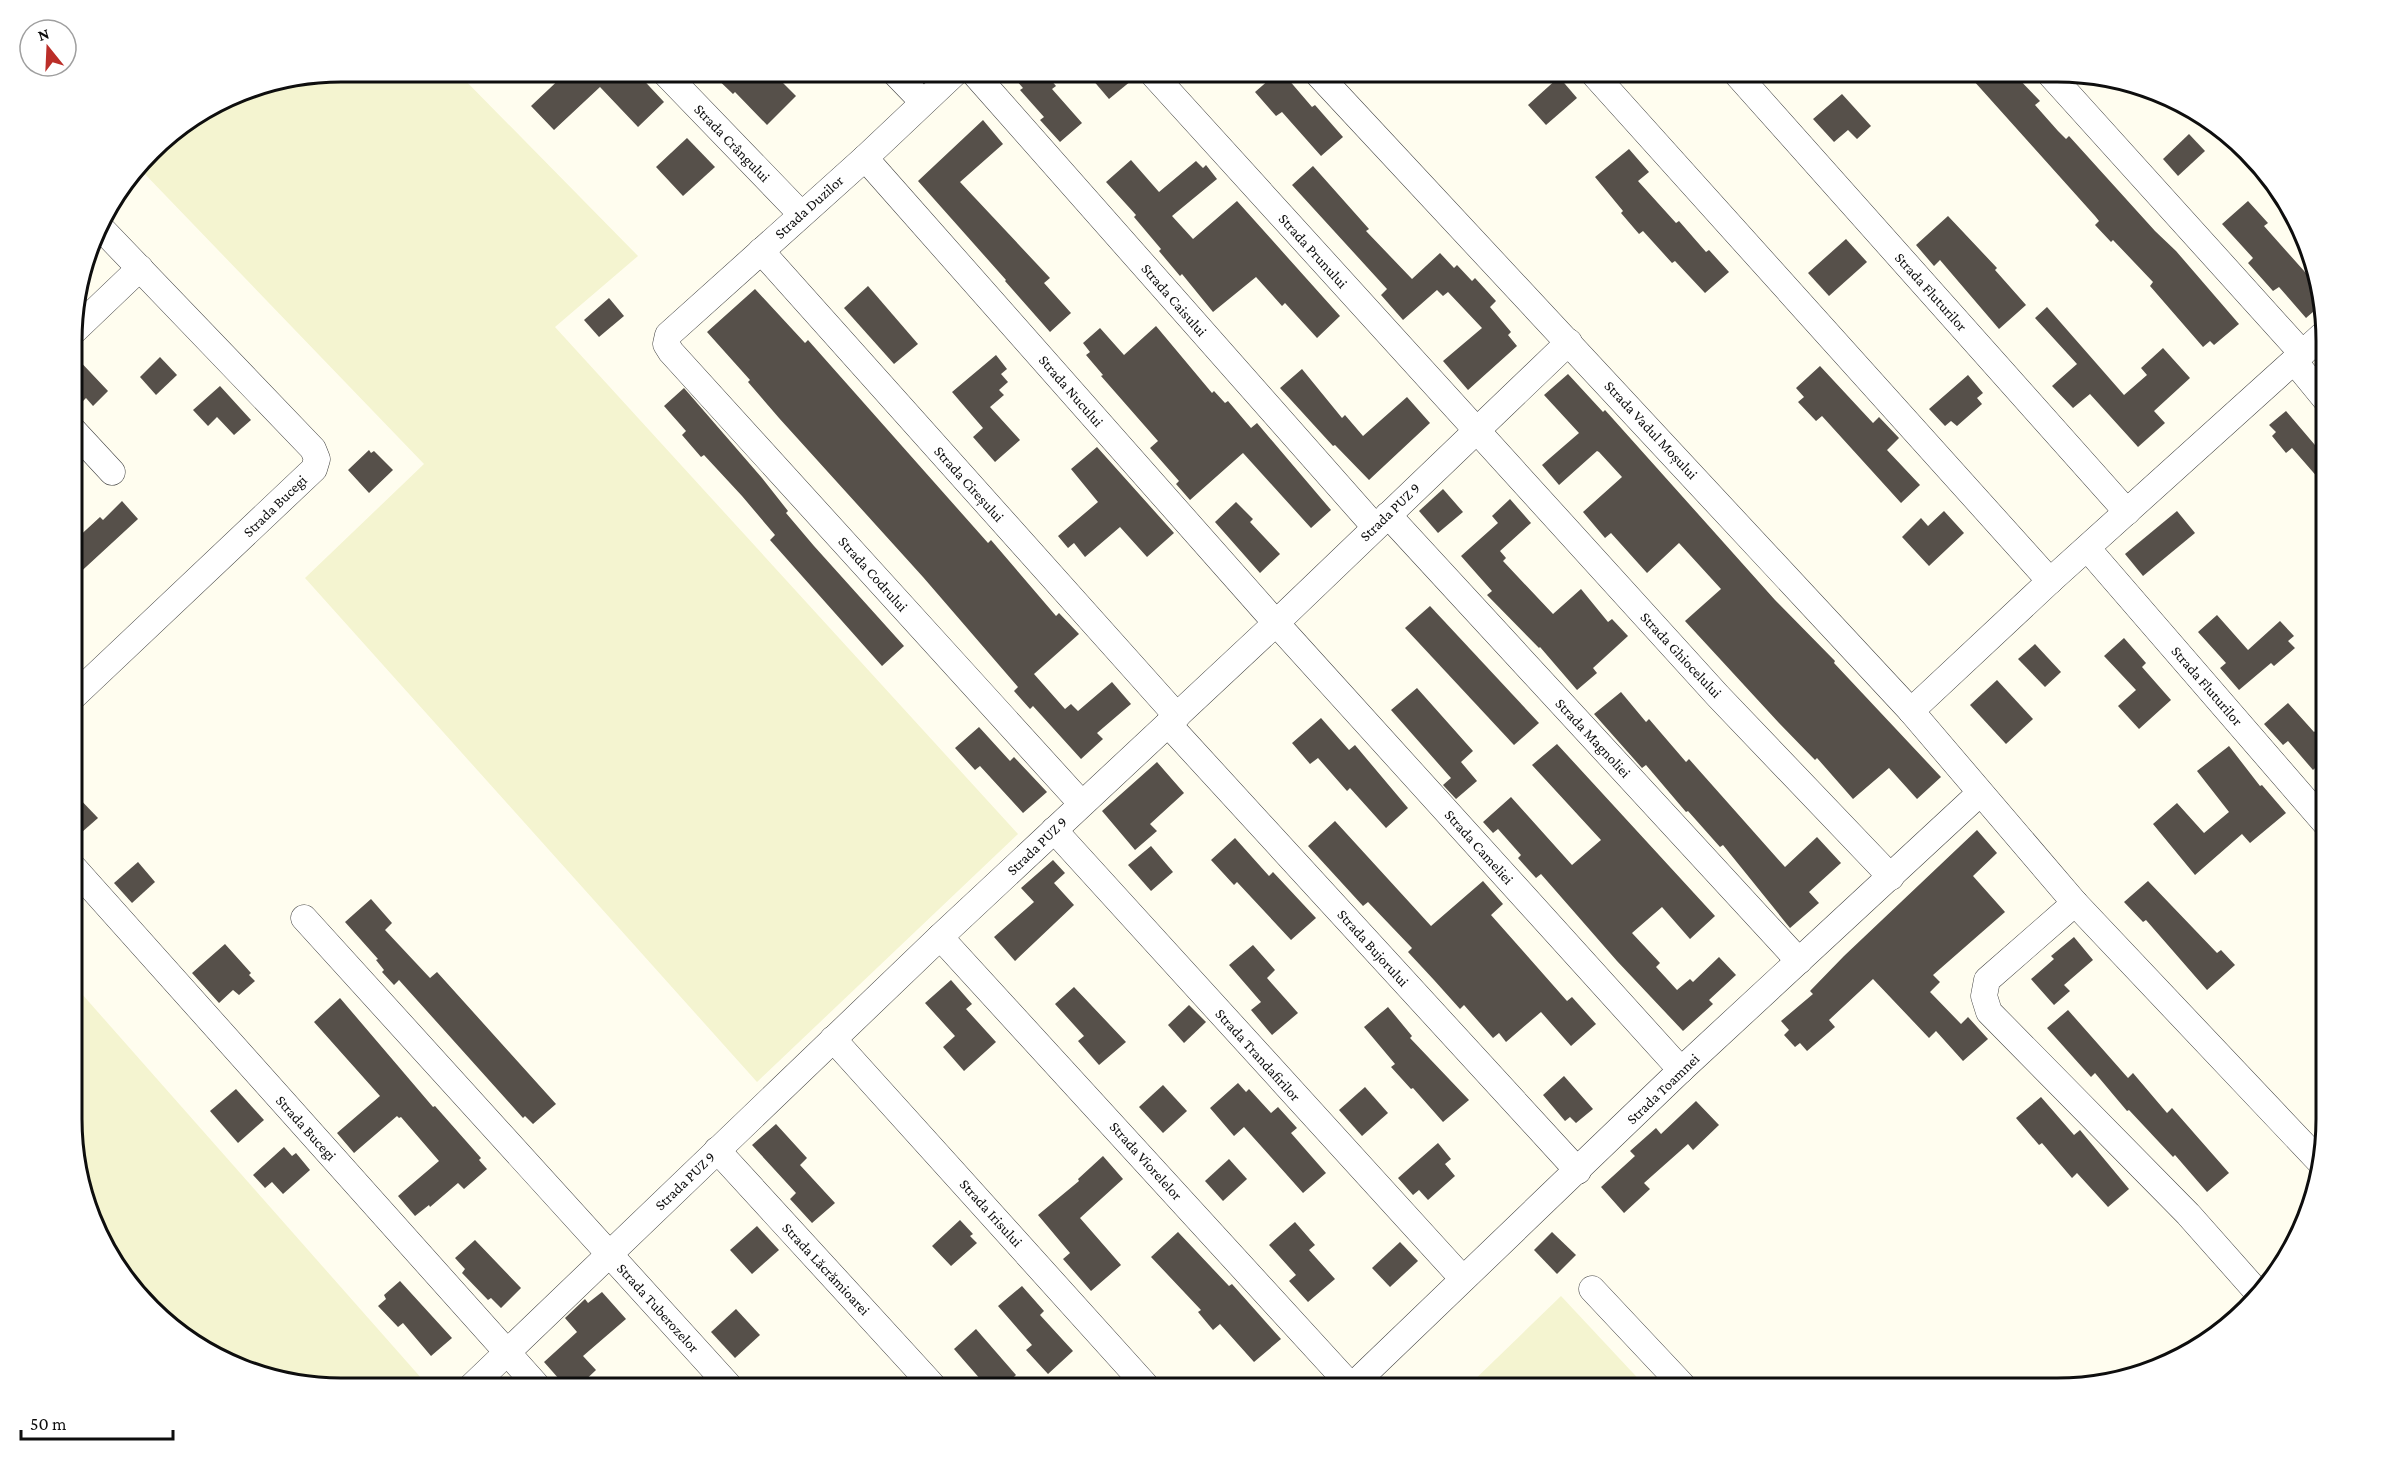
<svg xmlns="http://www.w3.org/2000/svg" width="2399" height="1460" viewBox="0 0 2399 1460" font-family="'Crimson Pro',serif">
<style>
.farmland{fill:#f4f4d0}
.building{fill:#56504a}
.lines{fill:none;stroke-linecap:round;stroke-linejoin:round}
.minor-casing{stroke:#414141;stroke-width:27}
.minor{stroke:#fff;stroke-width:26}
.labels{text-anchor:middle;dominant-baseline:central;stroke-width:6;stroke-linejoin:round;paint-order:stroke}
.street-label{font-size:15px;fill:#0e0e0e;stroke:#fff}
.rim{fill:none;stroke:#0e0e0e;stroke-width:3}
</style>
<rect width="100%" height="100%" fill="#fffdef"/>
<!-- farmland -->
<g class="farmland">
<polygon points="342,72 457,72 638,256 555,327 1018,834 757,1082 305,578 424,464 140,169 164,139 239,92"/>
<polygon points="74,985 430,1388 341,1388 271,1379 206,1352 117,1268 74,1153"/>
<polygon points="1561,1296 1647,1388 1466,1388"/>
</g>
<!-- building -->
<g class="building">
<polygon points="567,72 636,72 664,102 638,127 600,87 554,130 531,106"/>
<polygon points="710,72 750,72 762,83 773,73 796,96 767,125 735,92 733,94"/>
<polygon points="1009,72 1044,72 1056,86 1052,89 1082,123 1060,142 1040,120 1044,117 1020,90 1023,88"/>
<polygon points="1086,72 1136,72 1137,76 1109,99"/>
<polygon points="1278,72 1282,72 1312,107 1315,105 1343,137 1321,156 1282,112 1276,116 1255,92"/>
<polygon points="1981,72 2012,72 2040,101 2035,105 2058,131 2066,139 2069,136 2155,231 2176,251 2239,324 2214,345 2210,341 2203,347 2150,286 2153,282 2113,240 2111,242 2095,225 2099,221 2095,216 1973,80"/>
<polygon points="1559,77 1577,98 1546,125 1528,105"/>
<polygon points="1842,94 1871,126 1857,139 1848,130 1834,142 1813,119"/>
<polygon points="983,120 1003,144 960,182 1050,278 1044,283 1071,313 1050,332 1005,281 1006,280 918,181"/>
<polygon points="2189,134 2205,151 2178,176 2163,159"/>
<polygon points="687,138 715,167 683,196 656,167"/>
<polygon points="1629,149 1649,172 1638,181 1676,223 1679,221 1706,252 1709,250 1729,272 1705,293 1675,261 1672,263 1643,231 1639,234 1621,213 1623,211 1595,177"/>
<polygon points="1131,160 1159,192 1196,161 1203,168 1206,165 1217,179 1172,216 1193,239 1237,201 1340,316 1317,338 1285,303 1282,306 1256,277 1213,312 1182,274 1180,276 1159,251 1161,249 1134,217 1136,215 1106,182"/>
<polygon points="1313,166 1369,229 1366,231 1412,279 1440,253 1454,268 1457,265 1472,281 1475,278 1496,301 1490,307 1511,332 1508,335 1517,346 1468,390 1443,361 1482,328 1448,292 1443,296 1437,290 1403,320 1381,295 1387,289 1292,185"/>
<polygon points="2248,201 2268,223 2264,226 2313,281 2321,305 2306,318 2279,287 2273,291 2248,263 2253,258 2222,224"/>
<polygon points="1948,216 1997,268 1995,270 2026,305 1999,329 1940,260 1934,266 1916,245"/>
<polygon points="1846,239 1867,262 1829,296 1808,273"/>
<polygon points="868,286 918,344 894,364 844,308"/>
<polygon points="755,289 805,343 808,340 988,543 991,540 1056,616 1059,613 1079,634 1034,674 1065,709 1071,704 1078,711 1112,682 1131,704 1097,733 1103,739 1081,759 1033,706 1030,709 1014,691 1018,687 923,577 779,418 748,382 750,380 707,332"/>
<polygon points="609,298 624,316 599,337 584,320"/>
<polygon points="2047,307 2124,395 2147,375 2141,368 2163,348 2190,378 2154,411 2165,423 2138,447 2090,394 2073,408 2052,386 2077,364 2035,318"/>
<polygon points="1156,326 1212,393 1214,391 1225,403 1228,401 1251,428 1257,423 1331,510 1311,528 1243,453 1190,500 1176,484 1179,481 1150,448 1158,441 1101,376 1103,375 1086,355 1090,352 1083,343 1100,328 1124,355"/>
<polygon points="74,355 108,391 93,406 86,398 74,410"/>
<polygon points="996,355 1007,369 1001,374 1008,382 999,390 1004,395 990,407 1020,440 995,462 973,437 983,428 952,392"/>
<polygon points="160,357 177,375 156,395 140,377"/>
<polygon points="1820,366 1873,423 1879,417 1899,438 1887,450 1920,485 1901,503 1822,416 1816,421 1798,402 1804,397 1796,388"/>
<polygon points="1302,369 1342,418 1345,415 1363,436 1407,397 1430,423 1369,480 1335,445 1333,446 1280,388"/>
<polygon points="1568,374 1603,412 1605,410 1775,600 1835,661 1834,663 1941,777 1917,799 1889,768 1853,799 1817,758 1815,760 1779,723 1685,621 1721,589 1679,543 1647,573 1611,533 1605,538 1583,512 1622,477 1599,452 1597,451 1559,485 1542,465 1579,433 1544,395"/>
<polygon points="1968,375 1983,393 1977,398 1982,404 1957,426 1951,421 1945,426 1929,409"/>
<polygon points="220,386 251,420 234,435 217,417 208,426 193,410"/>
<polygon points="684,388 762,478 788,511 786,513 814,546 904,646 882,666 770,540 775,535 742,496 704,455 701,457 682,435 686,431 664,406"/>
<polygon points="2286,411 2326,458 2326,487 2292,448 2286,453 2272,436 2276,432 2269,425"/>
<polygon points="1097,447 1174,533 1147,557 1120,527 1085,557 1074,543 1068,548 1058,536 1098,502 1071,469"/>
<polygon points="369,450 371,453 374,451 393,470 369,493 348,470"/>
<polygon points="1443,489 1463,512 1438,533 1419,511"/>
<polygon points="1510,499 1531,523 1500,551 1506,558 1503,561 1553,614 1581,589 1608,622 1612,619 1628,636 1593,668 1597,673 1577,690 1540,647 1539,648 1487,595 1492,591 1461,556 1498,523 1492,516"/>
<polygon points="122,501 138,519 74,578 74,541 100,517 103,520"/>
<polygon points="1236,502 1253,519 1250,522 1280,554 1260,573 1215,522"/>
<polygon points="1944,511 1964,533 1929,566 1902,537 1921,518 1928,526"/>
<polygon points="2177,511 2195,533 2143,576 2125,554"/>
<polygon points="1430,606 1539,723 1514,745 1405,628"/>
<polygon points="2217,615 2248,650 2280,621 2294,636 2288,641 2295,648 2274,666 2271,663 2239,690 2220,668 2226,663 2198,632"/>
<polygon points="2124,638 2146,663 2142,667 2171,700 2139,729 2118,706 2136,690 2104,656"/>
<polygon points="2035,644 2061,672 2045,687 2018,659"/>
<polygon points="1997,680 2033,719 2006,744 1970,705"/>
<polygon points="1417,688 1473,751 1461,762 1477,781 1456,799 1443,785 1451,778 1391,710"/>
<polygon points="1621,692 1646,722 1649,719 1686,762 1689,759 1785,867 1817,837 1841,863 1809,892 1819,903 1790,928 1723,845 1720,847 1688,811 1686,812 1646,765 1642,768 1594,714"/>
<polygon points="2288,703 2314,732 2320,728 2326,735 2326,758 2313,770 2288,741 2283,745 2264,724"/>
<polygon points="1321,718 1349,750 1355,745 1408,808 1386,828 1350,788 1347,791 1318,758 1310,764 1292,743"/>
<polygon points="979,727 1010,761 1014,757 1047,792 1023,813 980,766 975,770 955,748"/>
<polygon points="1557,744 1715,916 1690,939 1662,907 1632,933 1660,963 1656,967 1677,990 1690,979 1693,982 1719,957 1736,975 1709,1000 1713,1004 1683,1031 1617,961 1541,874 1536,878 1518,858 1521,855 1498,829 1493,833 1483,822 1511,797 1572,865 1601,840 1532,765"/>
<polygon points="2229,746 2260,786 2262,785 2286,813 2250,843 2242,834 2195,875 2153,824 2177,803 2204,833 2229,812 2197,771"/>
<polygon points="1157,762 1184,793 1150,824 1157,831 1135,850 1102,811"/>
<polygon points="74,793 98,818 74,839"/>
<polygon points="1335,821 1431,926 1483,881 1503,904 1491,915 1567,1001 1572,997 1596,1024 1571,1046 1541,1012 1506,1042 1499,1033 1493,1038 1464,1005 1460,1009 1434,980 1408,952 1412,948 1368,902 1363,906 1308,846"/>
<polygon points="1977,830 1997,853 1973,876 2005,912 1933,975 1940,982 1930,992 1961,1024 1968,1017 1988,1039 1963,1061 1936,1031 1929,1038 1873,979 1829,1020 1835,1027 1807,1051 1800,1043 1795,1047 1784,1035 1789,1030 1781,1021 1813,994 1810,991 1844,956"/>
<polygon points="1235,838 1269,876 1273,872 1316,918 1291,940 1237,882 1234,885 1211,860"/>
<polygon points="1151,846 1173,872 1151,891 1128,865"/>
<polygon points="1053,860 1065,873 1054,883 1074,905 1015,961 994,937 1034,902 1021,888"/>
<polygon points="138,862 155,882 132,903 114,883"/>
<polygon points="2148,881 2217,953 2221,950 2235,965 2207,990 2146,920 2143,922 2124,902"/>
<polygon points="371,899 392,923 385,930 430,978 437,972 556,1104 533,1124 525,1116 523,1118 399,980 394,985 382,972 384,970 376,960 378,959 345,922"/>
<polygon points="2074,937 2093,960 2064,985 2070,991 2054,1005 2031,979 2054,959 2051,956"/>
<polygon points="225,944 251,973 249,975 255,981 239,995 233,990 219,1003 192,973"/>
<polygon points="1253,945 1275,970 1267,978 1298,1013 1272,1035 1251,1010 1261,1002 1229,965"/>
<polygon points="951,980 972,1004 966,1009 996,1042 964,1071 943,1047 955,1036 925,1003"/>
<polygon points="1074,987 1126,1042 1099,1065 1078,1041 1084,1036 1055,1004"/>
<polygon points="340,998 433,1107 435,1106 481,1158 479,1160 487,1169 464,1189 458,1183 430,1207 429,1205 415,1216 398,1196 439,1161 401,1117 399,1118 397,1116 354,1153 337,1133 380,1096 314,1022"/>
<polygon points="1189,1005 1206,1022 1184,1043 1168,1025"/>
<polygon points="1388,1007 1412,1036 1410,1038 1469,1100 1443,1122 1413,1088 1411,1089 1391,1067 1395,1064 1364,1027"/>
<polygon points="2068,1010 2128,1078 2133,1073 2167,1113 2172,1108 2229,1173 2207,1192 2175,1155 2173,1157 2129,1110 2127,1111 2095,1073 2091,1077 2047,1028"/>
<polygon points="1564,1076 1593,1109 1576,1123 1570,1117 1565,1121 1543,1095"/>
<polygon points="1238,1083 1246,1092 1249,1089 1271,1113 1278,1107 1297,1128 1291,1133 1326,1173 1303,1193 1244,1127 1234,1136 1210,1108"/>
<polygon points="1163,1085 1187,1111 1163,1133 1139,1107"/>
<polygon points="1365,1087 1388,1113 1362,1136 1339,1110"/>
<polygon points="236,1089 264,1120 238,1143 210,1111"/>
<polygon points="2041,1097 2074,1135 2080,1130 2129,1189 2108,1207 2077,1173 2072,1178 2042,1143 2039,1145 2016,1118"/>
<polygon points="1696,1101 1719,1125 1693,1150 1688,1144 1644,1183 1650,1189 1624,1213 1601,1187 1635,1156 1630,1151 1656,1128 1661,1134"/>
<polygon points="776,1124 807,1158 800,1165 835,1203 812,1223 790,1199 796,1193 752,1145"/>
<polygon points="1438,1143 1451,1159 1445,1164 1455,1176 1428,1200 1419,1190 1413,1195 1398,1178"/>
<polygon points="284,1147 292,1156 296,1153 310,1170 283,1194 272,1182 265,1188 253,1175"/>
<polygon points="1103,1156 1123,1179 1080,1218 1121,1265 1091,1291 1063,1259 1070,1253 1038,1215 1079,1181 1078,1179"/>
<polygon points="1229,1159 1247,1179 1223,1201 1205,1181"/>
<polygon points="960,1220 973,1234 970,1236 977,1243 951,1266 932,1246"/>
<polygon points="1295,1222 1315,1245 1309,1250 1335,1279 1308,1302 1289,1281 1296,1275 1269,1245"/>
<polygon points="757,1226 779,1250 752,1274 730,1250"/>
<polygon points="1178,1232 1229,1286 1232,1284 1281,1339 1254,1362 1220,1324 1213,1330 1198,1312 1201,1310 1151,1257"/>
<polygon points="1552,1232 1576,1255 1557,1274 1534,1250"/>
<polygon points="475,1240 521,1288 501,1308 491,1298 488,1300 462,1273 465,1269 455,1258"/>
<polygon points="1400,1242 1418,1261 1390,1287 1372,1268"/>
<polygon points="400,1281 452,1338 431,1356 403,1323 398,1327 378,1306 386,1299 384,1295"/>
<polygon points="1022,1286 1044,1311 1040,1315 1073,1351 1048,1374 1026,1350 1032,1345 998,1306"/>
<polygon points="602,1292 626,1319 583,1356 596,1370 577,1388 567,1388 544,1362 577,1332 565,1318 585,1299 588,1303"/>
<polygon points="736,1309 760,1335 735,1358 711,1332"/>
<polygon points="976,1329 1016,1375 1002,1388 988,1388 954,1349"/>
</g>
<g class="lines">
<defs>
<g id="minor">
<polyline points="664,72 801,214"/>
<polyline points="894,72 923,102"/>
<polyline points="956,72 865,158 668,335 666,344 671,352 1081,803"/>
<polyline points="973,72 1375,527"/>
<polyline points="1151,72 1718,696 1891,877"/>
<polyline points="1316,72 1911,711 2075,903 2319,1161"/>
<polyline points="1592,72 2050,581"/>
<polyline points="1735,72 2127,512"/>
<polyline points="2048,72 2302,353"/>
<polyline points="865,158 1276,623 1681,1070"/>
<polyline points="761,251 1177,716"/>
<polyline points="74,331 140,268"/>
<polyline points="2294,361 2326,400"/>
<polyline points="74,431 112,472"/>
<polyline points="1388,515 1799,961"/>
<polyline points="2088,549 2326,824"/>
<polyline points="74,696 314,469 317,459 313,449 99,226"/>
<polyline points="1911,711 2050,581 2326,332"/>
<polyline points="1168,724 1578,1171"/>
<polyline points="1054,830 1463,1279"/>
<polyline points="74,868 539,1388"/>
<polyline points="2075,903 1987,980 1984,996 1989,1012 2188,1214 2259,1294"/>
<polyline points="304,918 731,1388"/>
<polyline points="940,937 1351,1386"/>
<polyline points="833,1039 1148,1388"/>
<polyline points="717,1150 935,1388"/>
<polyline points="1592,1289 1685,1388"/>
<polyline points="470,1388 940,937 1276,623 1569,342"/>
<polyline points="1350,1388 1681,1070 1980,793"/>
</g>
</defs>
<!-- minor casing -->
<use href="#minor" class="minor-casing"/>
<!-- minor -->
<use href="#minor" class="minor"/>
</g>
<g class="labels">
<!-- street labels -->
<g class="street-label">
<text transform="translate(732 143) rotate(46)">Strada Crângului</text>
<text transform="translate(809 207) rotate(-42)">Strada Duzilor</text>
<text transform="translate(1313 251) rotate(48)">Strada Prunului</text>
<text transform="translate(1931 292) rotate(48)">Strada Fluturilor</text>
<text transform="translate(1174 300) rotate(49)">Strada Caisului</text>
<text transform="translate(1071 391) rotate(49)">Strada Nucului</text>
<text transform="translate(1651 430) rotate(47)">Strada Vadul Moșului</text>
<text transform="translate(969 484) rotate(48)">Strada Cireșului</text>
<text transform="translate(275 506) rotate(-44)">Strada Bucegi</text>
<text transform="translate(1390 512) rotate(-44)">Strada PUZ 9</text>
<text transform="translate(873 574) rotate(48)">Strada Codrului</text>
<text transform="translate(1681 655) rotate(47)">Strada Ghiocelului</text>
<text transform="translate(2207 686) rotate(49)">Strada Fluturilor</text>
<text transform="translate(1593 738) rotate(47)">Strada Magnoliei</text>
<text transform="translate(1037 846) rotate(-44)">Strada PUZ 9</text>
<text transform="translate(1479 847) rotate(48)">Strada Cameliei</text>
<text transform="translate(1373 948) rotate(48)">Strada Bujorului</text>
<text transform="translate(1258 1055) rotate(48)">Strada Trandafirilor</text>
<text transform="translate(1663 1089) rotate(-44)">Strada Toamnei</text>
<text transform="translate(306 1128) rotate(48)">Strada Bucegi</text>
<text transform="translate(1146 1161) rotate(48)">Strada Viorelelor</text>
<text transform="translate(685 1181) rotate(-44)">Strada PUZ 9</text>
<text transform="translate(991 1213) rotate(48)">Strada Irisului</text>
<text transform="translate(826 1269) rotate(47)">Strada Lăcrămioarei</text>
<text transform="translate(658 1308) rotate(48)">Strada Tuberozelor</text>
</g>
</g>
<!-- crop -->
<path d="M0 0H2399V1460H0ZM341 82H2057A259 259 0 0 1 2316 341V1119A259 259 0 0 1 2057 1378H341A259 259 0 0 1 82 1119V341A259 259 0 0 1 341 82Z" fill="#fff" fill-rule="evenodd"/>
<path class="rim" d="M341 82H2057A259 259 0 0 1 2316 341V1119A259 259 0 0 1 2057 1378H341A259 259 0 0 1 82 1119V341A259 259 0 0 1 341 82Z"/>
<!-- north arrow -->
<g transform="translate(48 48) rotate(342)"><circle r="28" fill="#ffffff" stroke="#9f9f9f" stroke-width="1.5"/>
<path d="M0-4.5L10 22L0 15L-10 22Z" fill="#bb2e29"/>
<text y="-9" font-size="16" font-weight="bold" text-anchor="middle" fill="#0e0e0e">N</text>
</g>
<!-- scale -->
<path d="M21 1430v9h152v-9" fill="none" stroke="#0e0e0e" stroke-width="3"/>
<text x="30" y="1430" font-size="18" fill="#0e0e0e" stroke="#ffffff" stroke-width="4.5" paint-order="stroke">50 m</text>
</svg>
